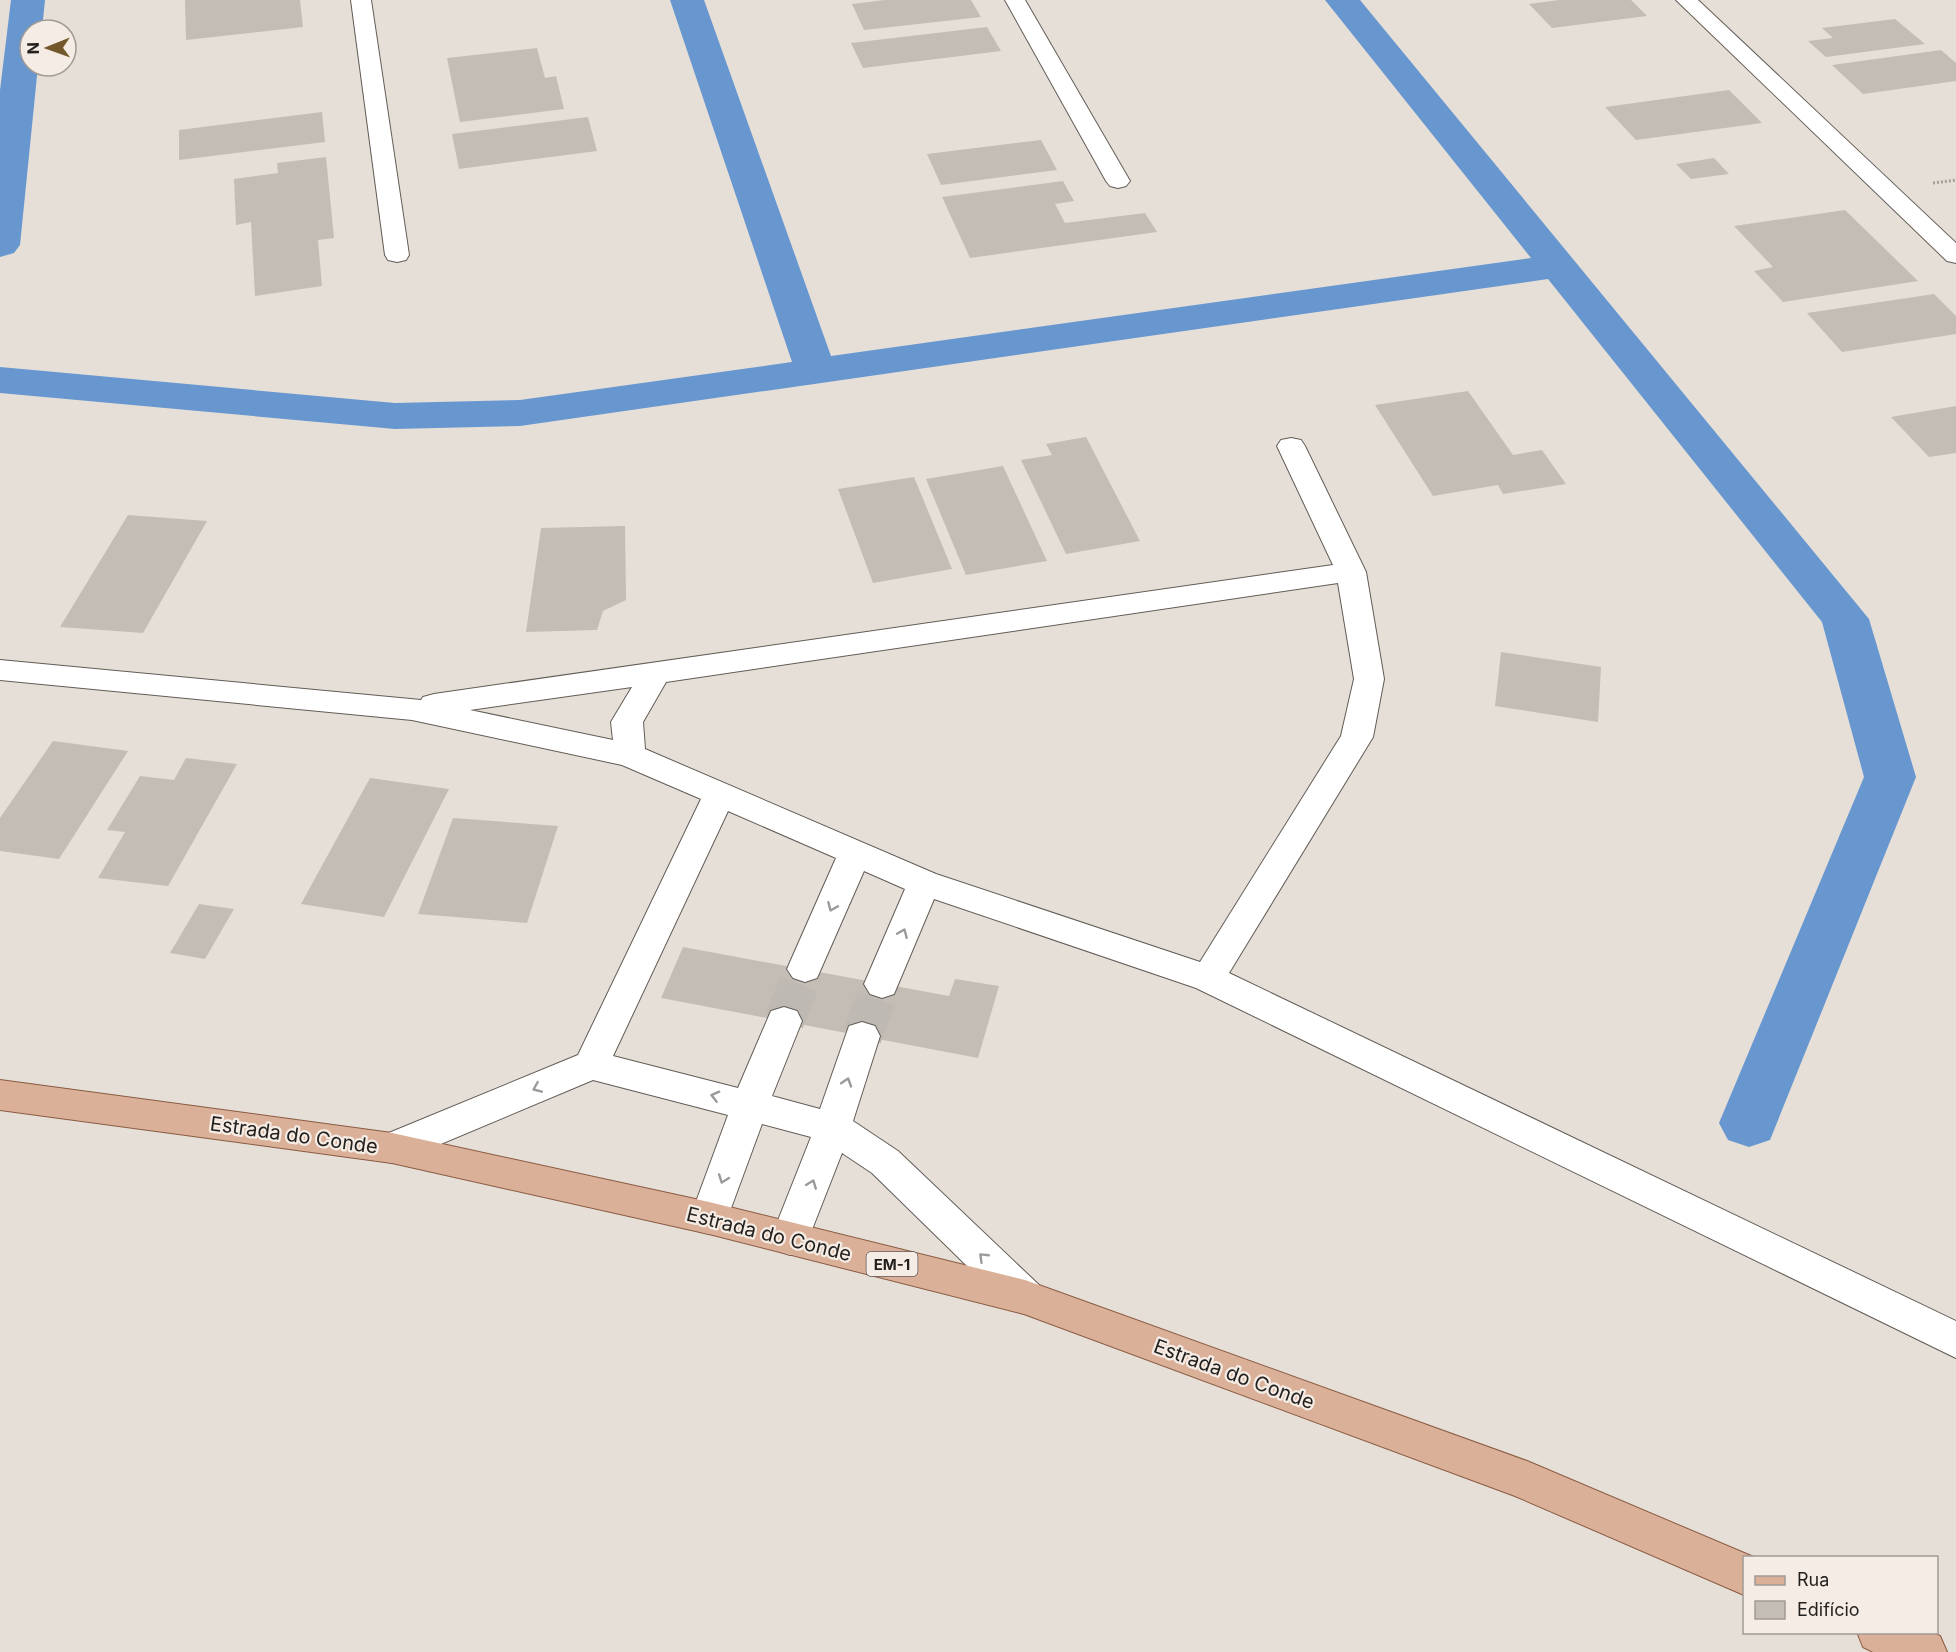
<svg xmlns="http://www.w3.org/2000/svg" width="1956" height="1652" viewBox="0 0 1956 1652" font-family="Inter,sans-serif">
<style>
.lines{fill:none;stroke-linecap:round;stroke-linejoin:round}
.canal{fill:#6897d0;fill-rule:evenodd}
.building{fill:#c4bdb6}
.minor-tunnel{stroke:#bfb9b3;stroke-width:40;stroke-dasharray:40 20;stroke-linecap:butt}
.minor-casing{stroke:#625c56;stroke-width:2}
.major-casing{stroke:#895b41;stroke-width:2}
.path{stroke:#a39e99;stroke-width:3;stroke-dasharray:2 2;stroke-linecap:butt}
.minor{fill:#fff;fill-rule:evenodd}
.major{fill:#dab099;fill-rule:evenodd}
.oneway{stroke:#9c9a99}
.labels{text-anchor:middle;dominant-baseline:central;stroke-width:4.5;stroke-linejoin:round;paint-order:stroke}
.shield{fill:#f4ece5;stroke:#615c59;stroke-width:1.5}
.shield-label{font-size:15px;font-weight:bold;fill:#221f1d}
.near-street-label{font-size:20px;fill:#221f1d;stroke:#f4ece5}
</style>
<rect width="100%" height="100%" fill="#e6dfd8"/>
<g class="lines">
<!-- canal -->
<g class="canal">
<polygon points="11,0 45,0 42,30 30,30 30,66 38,66 20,245 14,253 0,257 0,90"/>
<polygon points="670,0 704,0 831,356 1531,258 1325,0 1360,0 1869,619 1916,777 1770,1140 1749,1147 1728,1140 1719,1123 1864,777 1822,622 1548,279 520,426 395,429 0,393 0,367 395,403 520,400 792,362"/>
</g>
</g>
<!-- building -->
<g class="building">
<polygon points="185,0 300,0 303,27 186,40"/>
<polygon points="885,0 971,0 981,17 864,30 852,4"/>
<polygon points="1559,0 1631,0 1647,16 1552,28 1529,4"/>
<polygon points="1895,19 1925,44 1826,57 1808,41 1833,38 1822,28"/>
<polygon points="987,27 1001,51 863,68 851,43"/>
<polygon points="537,48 545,78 556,76 564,109 460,122 447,58"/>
<polygon points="1941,50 1956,63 1956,81 1863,94 1832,65"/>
<polygon points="1729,90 1762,123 1636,140 1605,107"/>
<polygon points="322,112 325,142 179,160 179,130"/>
<polygon points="588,117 597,151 459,169 452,134"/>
<polygon points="1041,140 1057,170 941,185 927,154"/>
<polygon points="326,157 334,238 318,240 322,286 255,296 251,222 236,225 234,179 278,173 277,163"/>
<polygon points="1714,158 1729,174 1691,179 1676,164"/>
<polygon points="1063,181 1074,201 1055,204 1065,223 1145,213 1157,232 970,258 942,197"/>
<polygon points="1845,210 1918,281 1783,302 1754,271 1773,267 1734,226"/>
<polygon points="1934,294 1956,316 1956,334 1842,352 1807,313"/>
<polygon points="1468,391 1513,455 1542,450 1566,484 1503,494 1498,485 1433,496 1375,405"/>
<polygon points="1956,406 1956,453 1929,457 1891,417"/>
<polygon points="1086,437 1140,541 1066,554 1021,460 1052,455 1046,444"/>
<polygon points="1003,466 1047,561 966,575 926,479"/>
<polygon points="914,477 952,569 873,583 838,489"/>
<polygon points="128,515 207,521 143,633 60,627"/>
<polygon points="625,526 626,600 603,611 597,630 526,632 541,528"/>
<polygon points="1501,652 1601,667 1598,722 1495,706"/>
<polygon points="53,741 128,751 59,859 0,851 0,818"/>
<polygon points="186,758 237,764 168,886 98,878 125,832 107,830 140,776 174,780"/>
<polygon points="370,778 449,789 384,917 301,904"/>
<polygon points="453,818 558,826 527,923 418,914"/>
<polygon points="199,904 234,909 205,959 170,953"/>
<polygon points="683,947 949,996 955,979 999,986 978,1058 661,998"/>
</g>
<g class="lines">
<!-- minor-tunnel -->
<g class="minor-tunnel">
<polyline points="784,1021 805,969"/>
<polyline points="862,1036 882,984"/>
</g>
<defs>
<g id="minor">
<polygon points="351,0 371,0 409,255 406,260 397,262 388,260 385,255"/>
<polygon points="1005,0 1025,0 1130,181 1126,186 1118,188 1110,186 1106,181"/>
<polygon points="1676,0 1698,0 1956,243 1956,263 1947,261"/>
<path d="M1291,438L1301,440L1305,446L1366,572L1384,679L1373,737L1229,973L1956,1321V1358L1196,988L934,899L894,994L882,998L870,994L864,984L905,889L864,871L817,978L805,982L793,978L787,969L836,858L728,811L613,1056L738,1088L771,1011L784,1007L797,1011L802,1021L772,1096L820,1109L849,1026L862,1022L875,1026L880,1036L853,1121L898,1151L1039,1285L1045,1297L1039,1309L1025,1314L1011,1309L872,1173L842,1153L804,1250L790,1255L776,1250L771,1238L811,1137L762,1124L723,1230L709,1234L695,1230L690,1218L728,1115L593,1080L405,1159L392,1163L379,1159L373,1148L379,1137L578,1055L701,799L622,765L412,720L0,680V660L421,700L423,697L434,694L1333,565L1277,446L1281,440ZM1338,583L1354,679L1341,736L1200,962L936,874L645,749L643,722L666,682ZM632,687L611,722L613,740L470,710Z"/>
</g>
<g id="major">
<polygon points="0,1080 392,1133 709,1202 1025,1280 1527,1461 1756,1558 1744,1558 1744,1595 1515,1496 1024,1314 709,1234 392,1163 0,1110"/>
<polygon points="1857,1632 1931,1632 1940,1636 1947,1652 1873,1652 1863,1647"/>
</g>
</defs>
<!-- minor casing -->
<use href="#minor" class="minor-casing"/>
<!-- major casing -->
<use href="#major" class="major-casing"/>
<!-- path -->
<polyline class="path" points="1933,183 1956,180"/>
<!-- minor -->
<use href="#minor" class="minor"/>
<!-- major -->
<use href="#major" class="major"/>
</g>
<!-- one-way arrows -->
<defs><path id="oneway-chevron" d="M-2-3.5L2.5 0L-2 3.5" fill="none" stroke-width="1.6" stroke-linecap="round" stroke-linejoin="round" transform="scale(1.5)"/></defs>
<g class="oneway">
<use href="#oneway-chevron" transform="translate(832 907) rotate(113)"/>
<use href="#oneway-chevron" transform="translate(903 933) rotate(-67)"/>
<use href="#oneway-chevron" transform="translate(847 1082) rotate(-72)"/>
<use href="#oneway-chevron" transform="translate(537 1088) rotate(157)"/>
<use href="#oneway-chevron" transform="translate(715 1096) rotate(-166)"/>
<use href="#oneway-chevron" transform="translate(723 1179) rotate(110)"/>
<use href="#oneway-chevron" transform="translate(812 1184) rotate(-69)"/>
<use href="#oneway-chevron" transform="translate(983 1257) rotate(-136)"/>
</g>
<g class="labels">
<!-- shield labels -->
<rect class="shield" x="866.5" y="1252" width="51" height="24" rx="4.5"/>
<g class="shield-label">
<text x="892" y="1264">EM-1</text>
</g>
<!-- near-street labels -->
<g class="near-street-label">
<text transform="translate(294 1135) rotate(8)">Estrada do Conde</text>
<text transform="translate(769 1234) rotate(14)">Estrada do Conde</text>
<text transform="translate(1234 1374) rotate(20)">Estrada do Conde</text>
</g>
</g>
<!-- legend -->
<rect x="1743" y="1556" width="195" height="78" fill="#f4ece5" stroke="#a09a95" stroke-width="1.5"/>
<rect x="1755" y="1576" width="30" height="9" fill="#dab099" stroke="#a09a95" stroke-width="1.5"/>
<text x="1797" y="1586" font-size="18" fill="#221f1d">Rua</text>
<rect x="1755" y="1601" width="30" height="18" fill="#c4bdb6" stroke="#a09a95" stroke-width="1.5"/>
<text x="1797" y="1616" font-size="18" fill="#221f1d">Edifício</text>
<!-- north arrow -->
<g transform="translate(48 48) rotate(269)"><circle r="28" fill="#f4ece5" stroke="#a09a95" stroke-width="1.5"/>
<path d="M0-4.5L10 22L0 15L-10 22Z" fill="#72582a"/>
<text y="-9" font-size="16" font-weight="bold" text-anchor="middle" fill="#221f1d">N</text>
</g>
</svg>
